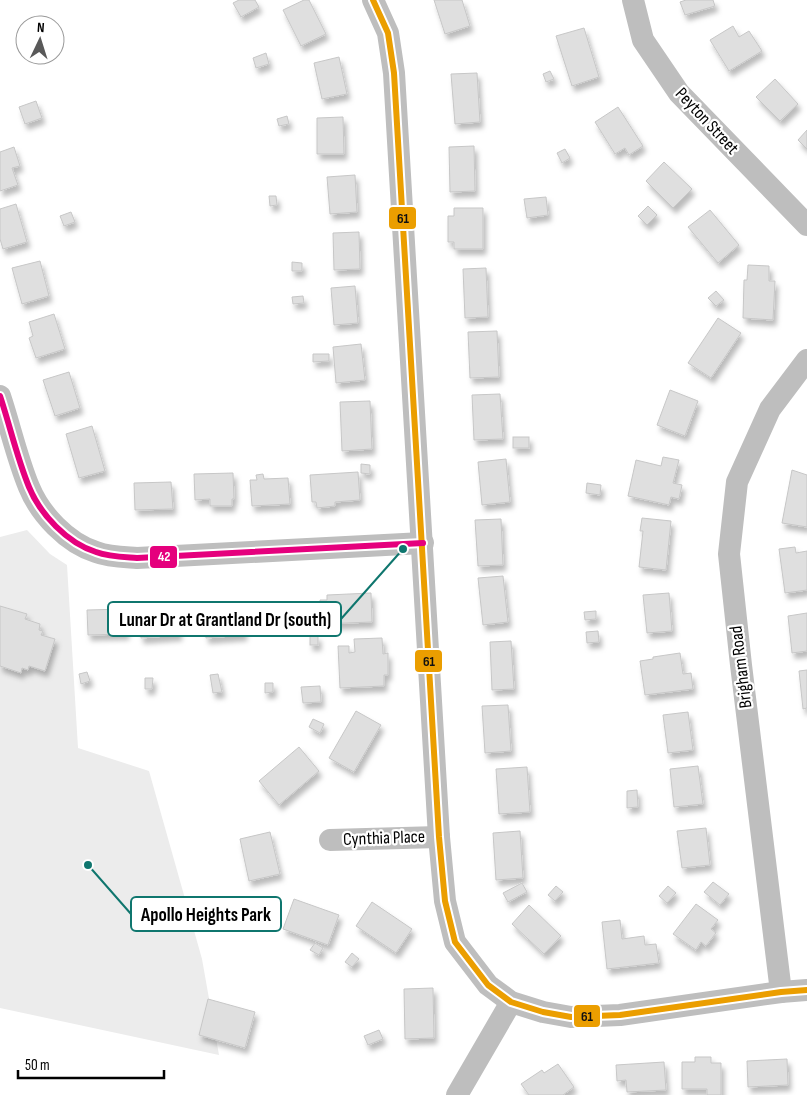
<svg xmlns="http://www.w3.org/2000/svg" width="807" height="1095" viewBox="0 0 807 1095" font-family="'Sofia Sans Condensed',sans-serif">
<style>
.green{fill:#ececec}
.building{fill:#dfdfdf;stroke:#c7c7c7;filter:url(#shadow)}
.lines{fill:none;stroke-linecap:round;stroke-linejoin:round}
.minor{stroke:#bebebe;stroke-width:22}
.bus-1-casing{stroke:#fff;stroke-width:10}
.bus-2-casing{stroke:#fff;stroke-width:10}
.bus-1{stroke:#eb9e00;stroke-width:6}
.bus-2{stroke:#e5007d;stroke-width:6}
.labels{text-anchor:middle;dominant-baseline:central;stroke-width:4.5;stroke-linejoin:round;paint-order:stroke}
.street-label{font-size:18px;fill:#000;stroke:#fff}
.leader{fill:none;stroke:#0f766e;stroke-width:2}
.callout-dot{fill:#0f766e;stroke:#fff;stroke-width:2}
.callout{fill:#fff;stroke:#0f766e;stroke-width:2}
.callout-label{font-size:19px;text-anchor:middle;font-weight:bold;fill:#000}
.line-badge{stroke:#fff;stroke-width:2}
.badge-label{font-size:14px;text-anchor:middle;font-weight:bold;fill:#fff}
.pale-badge-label{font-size:14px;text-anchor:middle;font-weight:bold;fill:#111}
</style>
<defs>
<filter id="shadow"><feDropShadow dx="3" dy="5.5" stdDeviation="2.5" flood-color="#0004"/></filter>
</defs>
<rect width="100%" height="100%" fill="#fff"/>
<!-- green -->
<polygon class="green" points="27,530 50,554 67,565 78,748 149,771 202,959 219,1055 0,1008 0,537"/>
<!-- building -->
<g class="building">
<polygon points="239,0 255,0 259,7 241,17 233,3"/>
<polygon points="304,0 309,0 326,34 301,46 283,10"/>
<polygon points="434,0 462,0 470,26 445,34"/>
<polygon points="686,0 713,0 715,6 685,15 680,2"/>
<polygon points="733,26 739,37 749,31 762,51 729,71 710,40"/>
<polygon points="584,28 599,77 572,86 556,36"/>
<polygon points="266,53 269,64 256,68 253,58"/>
<polygon points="339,57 347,94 322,99 314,63"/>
<polygon points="550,71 554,79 546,82 543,74"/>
<polygon points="477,73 480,122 455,124 451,74"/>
<polygon points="775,79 798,104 780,121 756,97"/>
<polygon points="36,101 42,118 25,124 19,107"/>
<polygon points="618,107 643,146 629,155 625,148 615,154 595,122"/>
<polygon points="287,116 289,124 279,126 277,119"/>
<polygon points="343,117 344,154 317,154 317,118"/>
<polygon points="807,130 807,149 798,140"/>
<polygon points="474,146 475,191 450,192 449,147"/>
<polygon points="14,147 20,166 12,168 18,185 0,191 0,152"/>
<polygon points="565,149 570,158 562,163 557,153"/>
<polygon points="664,162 692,189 673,208 646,181"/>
<polygon points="355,175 357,212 330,214 327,177"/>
<polygon points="269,196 276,196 277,205 270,206"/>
<polygon points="546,197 548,215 527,218 524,199"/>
<polygon points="16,204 27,242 3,249 0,239 0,209"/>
<polygon points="648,206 657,215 647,225 638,216"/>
<polygon points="454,208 483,208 483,249 454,249 454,242 448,242 448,216 454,216"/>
<polygon points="710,210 739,245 718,263 688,227"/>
<polygon points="71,212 75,222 64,226 60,216"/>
<polygon points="359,232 360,269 334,270 333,233"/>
<polygon points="40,261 49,296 22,304 12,268"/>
<polygon points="292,262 302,263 302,271 292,271"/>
<polygon points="748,265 769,266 769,281 775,281 773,320 743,318 744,280 747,280"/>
<polygon points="486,268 488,317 465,318 463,269"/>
<polygon points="355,286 358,323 334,325 331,288"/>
<polygon points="716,291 724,300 716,306 708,298"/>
<polygon points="303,296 304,303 293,304 292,297"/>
<polygon points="54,314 65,349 36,358 29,338 33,336 29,322"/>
<polygon points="718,318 741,333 711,378 688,363"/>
<polygon points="497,331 499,377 470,378 468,332"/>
<polygon points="361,344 365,380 336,383 333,347"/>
<polygon points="313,354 329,354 329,361 313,362"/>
<polygon points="69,372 80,408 55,416 43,380"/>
<polygon points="670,390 698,401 685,436 657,425"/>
<polygon points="500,394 503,439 474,440 472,395"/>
<polygon points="370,401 372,449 342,451 340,402"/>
<polygon points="92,426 105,471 79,478 66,434"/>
<rect x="513" y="437" width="16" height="11"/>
<polygon points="663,457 679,460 673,483 682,485 679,499 671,497 669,505 628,496 636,460 661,466"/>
<polygon points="506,459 510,502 482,505 478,462"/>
<polygon points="361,464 370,465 370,474 361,473"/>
<polygon points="792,470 807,475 807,527 782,523"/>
<polygon points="358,472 360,500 335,502 335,506 317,508 316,502 312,502 310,475"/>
<polygon points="233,473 234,499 232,499 232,506 210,506 210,499 195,500 194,474"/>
<polygon points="263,474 264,479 288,478 290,504 252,506 250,480 257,480 256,475"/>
<polygon points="171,482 173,509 135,510 134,483"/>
<polygon points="587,483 601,485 600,495 586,493"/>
<polygon points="642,518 671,521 666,570 639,567 643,531 640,531"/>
<polygon points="501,519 503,565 478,566 475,520"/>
<polygon points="795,547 796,553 807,551 807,590 785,593 779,549"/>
<polygon points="503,576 508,622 483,625 478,578"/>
<polygon points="371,593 372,622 321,624 320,600 327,600 327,595"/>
<polygon points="669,593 672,631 647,633 643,595"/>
<polygon points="0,606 27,614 25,619 40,624 39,630 43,631 41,635 55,639 45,671 29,666 28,670 22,668 21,673 0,666"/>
<polygon points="125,609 126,634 88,635 87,610"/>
<polygon points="177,609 179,635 141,638 138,612"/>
<polygon points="242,609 244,635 206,638 204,611"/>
<polygon points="596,611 596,619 585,620 584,612"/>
<polygon points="807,613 807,651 792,653 788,616"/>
<polygon points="598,631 599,642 587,643 586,632"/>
<rect x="310" y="636" width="8" height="9"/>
<polygon points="382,638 383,654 388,653 388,675 384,675 384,686 340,688 338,646 349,646 349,653 355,652 354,639"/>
<polygon points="511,641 514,689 492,690 490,642"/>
<polygon points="680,653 683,674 691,673 693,689 645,695 640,661 653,659 653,657"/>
<polygon points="807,670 807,708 803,709 799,671"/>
<polygon points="87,672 90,681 81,684 79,674"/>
<polygon points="218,674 222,692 213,693 210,675"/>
<polygon points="145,678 153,678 152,689 145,689"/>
<polygon points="265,683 273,683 273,692 265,693"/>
<polygon points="320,686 321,702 303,703 301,687"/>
<polygon points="508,705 511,751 485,753 482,706"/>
<polygon points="356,711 381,725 354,772 329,758"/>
<polygon points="688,712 693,750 668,753 663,715"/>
<polygon points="313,719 324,724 320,733 309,727"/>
<polygon points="299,747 319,771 279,805 259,781"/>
<polygon points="698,766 703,804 674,807 670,769"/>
<polygon points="527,767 530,812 499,814 496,769"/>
<polygon points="637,790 638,807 627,808 627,791"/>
<polygon points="706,828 710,865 682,868 677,831"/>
<polygon points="520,831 523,878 496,880 493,833"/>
<polygon points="270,832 280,874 249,881 240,839"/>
<polygon points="713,882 729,894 720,905 704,892"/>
<polygon points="522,883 527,892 508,902 503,893"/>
<polygon points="556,886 563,892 555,901 548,895"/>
<polygon points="668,886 676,893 667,903 659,896"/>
<polygon points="294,899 339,915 328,945 283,929"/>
<polygon points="372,902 412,929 396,953 356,926"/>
<polygon points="696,904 718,920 711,929 716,933 706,946 701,942 696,950 673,934"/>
<polygon points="529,905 561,936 544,954 512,924"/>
<polygon points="620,920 622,939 644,936 645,945 656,944 659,963 607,969 602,922"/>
<polygon points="315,943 323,948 319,955 310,950"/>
<polygon points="352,953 359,959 352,967 345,962"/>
<polygon points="433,988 434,1038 405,1039 404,989"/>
<polygon points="208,999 255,1012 245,1048 199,1035"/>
<polygon points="379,1030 383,1039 368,1045 364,1036"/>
<polygon points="695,1057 711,1057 711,1063 721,1063 721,1095 707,1095 707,1089 682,1089 682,1062 695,1062"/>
<polygon points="787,1059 788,1085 748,1087 747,1061"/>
<polygon points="664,1062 666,1090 627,1092 626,1080 617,1081 616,1065"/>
<polygon points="558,1064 574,1087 563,1095 529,1095 521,1084 542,1070 544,1073"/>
</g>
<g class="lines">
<!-- minor -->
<g class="minor">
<polyline points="373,0 388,33 394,73 439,837 445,901 455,942 488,985 511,1002 543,1012 571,1017 620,1015 781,992 807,990"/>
<polyline points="633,0 643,40 679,93 807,225"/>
<path d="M0,396C10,426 17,458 29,487C40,514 67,543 96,552C109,557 123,557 137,558L423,543"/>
<polyline points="330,840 439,837"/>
<polyline points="781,992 741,665 729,554 737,482 770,409 807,360"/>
<polyline points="457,1095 511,1002"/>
</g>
<defs>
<polyline id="bus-1" points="373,0 388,33 394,73 439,837 445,901 455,942 488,985 511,1002 543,1012 571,1017 620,1015 781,992 807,990"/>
<path id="bus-2" d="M0,396C10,426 17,458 29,487C40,514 67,543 96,552C109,557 123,557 137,558L423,543"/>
</defs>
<!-- bus-1 casing -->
<use href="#bus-1" class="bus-1-casing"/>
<!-- bus-2 casing -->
<use href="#bus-2" class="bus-2-casing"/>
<!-- bus-1 -->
<use href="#bus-1" class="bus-1"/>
<!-- bus-2 -->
<use href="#bus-2" class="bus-2"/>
</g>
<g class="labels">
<!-- street labels -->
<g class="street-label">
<text transform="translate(707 121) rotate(47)">Peyton Street</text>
<text transform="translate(741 667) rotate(-97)">Brigham Road</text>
<text transform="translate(384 838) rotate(-2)">Cynthia Place</text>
</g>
</g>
<!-- callouts -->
<path class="leader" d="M403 549L341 619M88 865L131 914"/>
<g class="callout-dot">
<circle cx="403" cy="549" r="5"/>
<circle cx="88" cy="865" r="5"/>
</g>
<g class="callout">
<rect x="108" y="602" width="233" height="34" rx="5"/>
<rect x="131" y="897" width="150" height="34" rx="5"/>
</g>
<g class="callout-label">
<text x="225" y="626">Lunar Dr at Grantland Dr (south)</text>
<text x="206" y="921">Apollo Heights Park</text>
</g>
<g class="line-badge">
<rect x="388" y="206" width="29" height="24" rx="5" fill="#eb9e00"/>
<rect x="149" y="545" width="29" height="24" rx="5" fill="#e5007d"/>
<rect x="414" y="649" width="29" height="24" rx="5" fill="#eb9e00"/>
<rect x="573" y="1004" width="28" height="24" rx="5" fill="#eb9e00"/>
</g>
<g class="badge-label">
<text x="164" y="561">42</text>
</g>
<g class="pale-badge-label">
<text x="403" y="223">61</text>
<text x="429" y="666">61</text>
<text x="587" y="1021">61</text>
</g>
<!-- north arrow -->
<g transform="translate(40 40) rotate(4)"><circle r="24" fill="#ffffff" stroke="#999999"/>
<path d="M0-4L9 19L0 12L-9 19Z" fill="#595959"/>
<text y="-8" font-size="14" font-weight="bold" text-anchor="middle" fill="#000000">N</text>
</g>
<!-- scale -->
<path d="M18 1070v8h146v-8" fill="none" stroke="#000000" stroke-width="2.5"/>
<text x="25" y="1070" font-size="15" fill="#000000" stroke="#ffffff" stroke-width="4" paint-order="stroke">50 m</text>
</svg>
